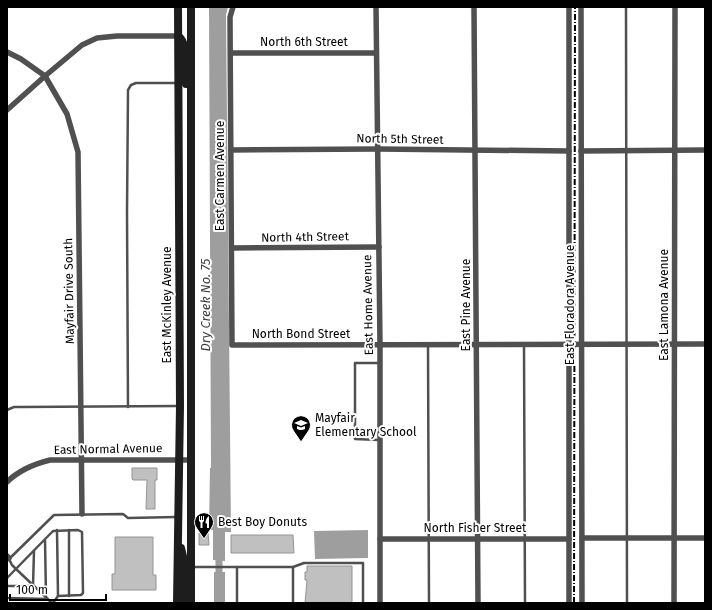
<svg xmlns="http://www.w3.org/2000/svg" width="712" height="610" viewBox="0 0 712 610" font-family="'Fira Sans',sans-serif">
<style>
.water{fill:#9e9e9e}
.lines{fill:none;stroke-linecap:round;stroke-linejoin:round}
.canal{stroke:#9e9e9e;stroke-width:7}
.building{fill:#c0c0c0;stroke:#949494}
.service{stroke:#505050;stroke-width:2.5}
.minor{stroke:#505050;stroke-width:5.5}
.secondary{stroke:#1d1d1d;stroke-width:8}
.rail{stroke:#000;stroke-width:2;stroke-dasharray:6 2 1 2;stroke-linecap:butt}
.labels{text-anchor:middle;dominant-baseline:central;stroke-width:4;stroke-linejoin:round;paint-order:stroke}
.street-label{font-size:12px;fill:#000;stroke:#fff}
.poi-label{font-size:12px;fill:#000;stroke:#fff;text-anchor:start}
.water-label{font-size:13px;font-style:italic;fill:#3f3f3f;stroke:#fff}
</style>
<rect width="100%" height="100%" fill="#fff"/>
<!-- water -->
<g class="water">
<polygon points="209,7 228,7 226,15 231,532 225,532 225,561 213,560 213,530 209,530 210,468 211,468"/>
<polygon points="368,530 368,558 315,559 314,531"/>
<rect x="214" y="572" width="11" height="31"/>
</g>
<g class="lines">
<!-- canal -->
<polyline class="canal" points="219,551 219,581"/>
</g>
<!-- building -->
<g class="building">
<polygon points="132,468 157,468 157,480 155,480 155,509 146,509 147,480 133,480 132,479"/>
<polygon points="199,533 208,533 209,545 199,545"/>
<polygon points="231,535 293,535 294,553 231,553"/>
<polygon points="115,537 153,537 153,575 156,575 156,590 112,590 112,574 115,574"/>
<polygon points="307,566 352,566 352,603 305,603 307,580 305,580 305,572 307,572"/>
</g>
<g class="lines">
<!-- service -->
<g class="service">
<polyline points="626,7 627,603"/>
<polyline points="428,346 429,603"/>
<polyline points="524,346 525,603"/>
<polyline points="128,407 127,212 128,90 131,85 136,83 178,83"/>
<polyline points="7,410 14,407 20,407 178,406"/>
<polyline points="379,440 355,439 355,363 380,363"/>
<polyline points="57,530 58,596"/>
<polyline points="69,530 69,596"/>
<polyline points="45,540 46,597"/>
<polyline points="9,559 12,565 16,569 52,603"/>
<polyline points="7,561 54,515 123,514 128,518 176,517"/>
<polyline points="192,567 293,567 293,603"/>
<polyline points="237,567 237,603"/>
<polyline points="293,567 304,563 363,563 363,603"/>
<polyline points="7,578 53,531 78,530 82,532 83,593 81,595 58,596 53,603"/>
<polyline points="7,586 33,586 34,551"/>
<polyline points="7,598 47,599"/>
</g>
<!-- minor -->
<g class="minor">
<polyline points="233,7 230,17 232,345 705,344"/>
<polyline points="376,7 380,345 380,603"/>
<polyline points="474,7 478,603"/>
<polyline points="581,7 582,603"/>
<polyline points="7,52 21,59 45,76 67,114 78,152 82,514"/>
<polyline points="231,53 376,53"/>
<polyline points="7,110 45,76 82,45 97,38 117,36 178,36"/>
<polyline points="231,150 378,149 569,151"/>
<polyline points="581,151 705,150"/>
<polyline points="232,248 379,247"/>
<path d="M7,482C19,470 34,464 50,460H191"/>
<polyline points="582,538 705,538"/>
<polyline points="380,539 569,539"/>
<polyline points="7,556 9,558"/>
<polyline points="569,603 569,7"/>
<polyline points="674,603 675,7"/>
</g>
<!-- secondary -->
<g class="secondary">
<path d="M178,36C189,42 185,73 186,84"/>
<polyline points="181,548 185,565 185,603"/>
<polyline points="177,603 180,406 178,7"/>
<polyline points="191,603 191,7"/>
</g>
<!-- rail -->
<polyline class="rail" points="574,603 575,7"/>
</g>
<!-- icons -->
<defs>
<symbol id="school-pin" viewBox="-11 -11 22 30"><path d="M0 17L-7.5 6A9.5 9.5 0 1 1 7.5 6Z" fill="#000" stroke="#fff"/><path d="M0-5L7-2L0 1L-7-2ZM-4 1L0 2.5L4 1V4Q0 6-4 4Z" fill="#fff"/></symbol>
<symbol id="restaurant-pin" viewBox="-11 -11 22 30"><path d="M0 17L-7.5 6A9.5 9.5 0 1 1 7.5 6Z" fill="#000" stroke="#fff"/><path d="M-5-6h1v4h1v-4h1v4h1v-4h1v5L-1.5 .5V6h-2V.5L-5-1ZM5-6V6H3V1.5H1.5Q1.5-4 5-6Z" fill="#fff"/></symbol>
</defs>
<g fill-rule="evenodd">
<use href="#school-pin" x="290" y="414" width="22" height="30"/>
<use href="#restaurant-pin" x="193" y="511" width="22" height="30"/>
</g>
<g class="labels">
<!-- street labels -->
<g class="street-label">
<text x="304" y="42">North 6th Street</text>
<text transform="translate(400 139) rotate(1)">North 5th Street</text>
<text transform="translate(220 176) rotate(-90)">East Carmen Avenue</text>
<text transform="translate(305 237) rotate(-1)">North 4th Street</text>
<text transform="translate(69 291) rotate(-91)">Mayfair Drive South</text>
<text transform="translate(167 305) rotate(-90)">East McKinley Avenue</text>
<text transform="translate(368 305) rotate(-91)">East Home Avenue</text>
<text transform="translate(466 305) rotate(-90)">East Pine Avenue</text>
<text transform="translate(570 305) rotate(-90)">East Floradora Avenue</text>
<text transform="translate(664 305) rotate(-90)">East Lamona Avenue</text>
<text x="301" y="334">North Bond Street</text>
<text transform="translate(108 449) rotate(-1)">East Normal Avenue</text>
<text x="475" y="528">North Fisher Street</text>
</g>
<!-- poi labels -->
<g class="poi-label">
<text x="315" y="418">Mayfair<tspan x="315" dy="14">Elementary School</tspan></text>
<text x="218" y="522">Best Boy Donuts</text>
</g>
<!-- water labels -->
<g class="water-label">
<text transform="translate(205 305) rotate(-90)">Dry Creek No. 75</text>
</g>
</g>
<!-- border -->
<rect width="712" height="610" fill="none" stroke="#000000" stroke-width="16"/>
<!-- scale -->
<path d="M10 594v6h96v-6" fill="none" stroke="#000000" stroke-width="2"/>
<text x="16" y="594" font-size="12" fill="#000000" stroke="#ffffff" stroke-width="3" paint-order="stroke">100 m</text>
</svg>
